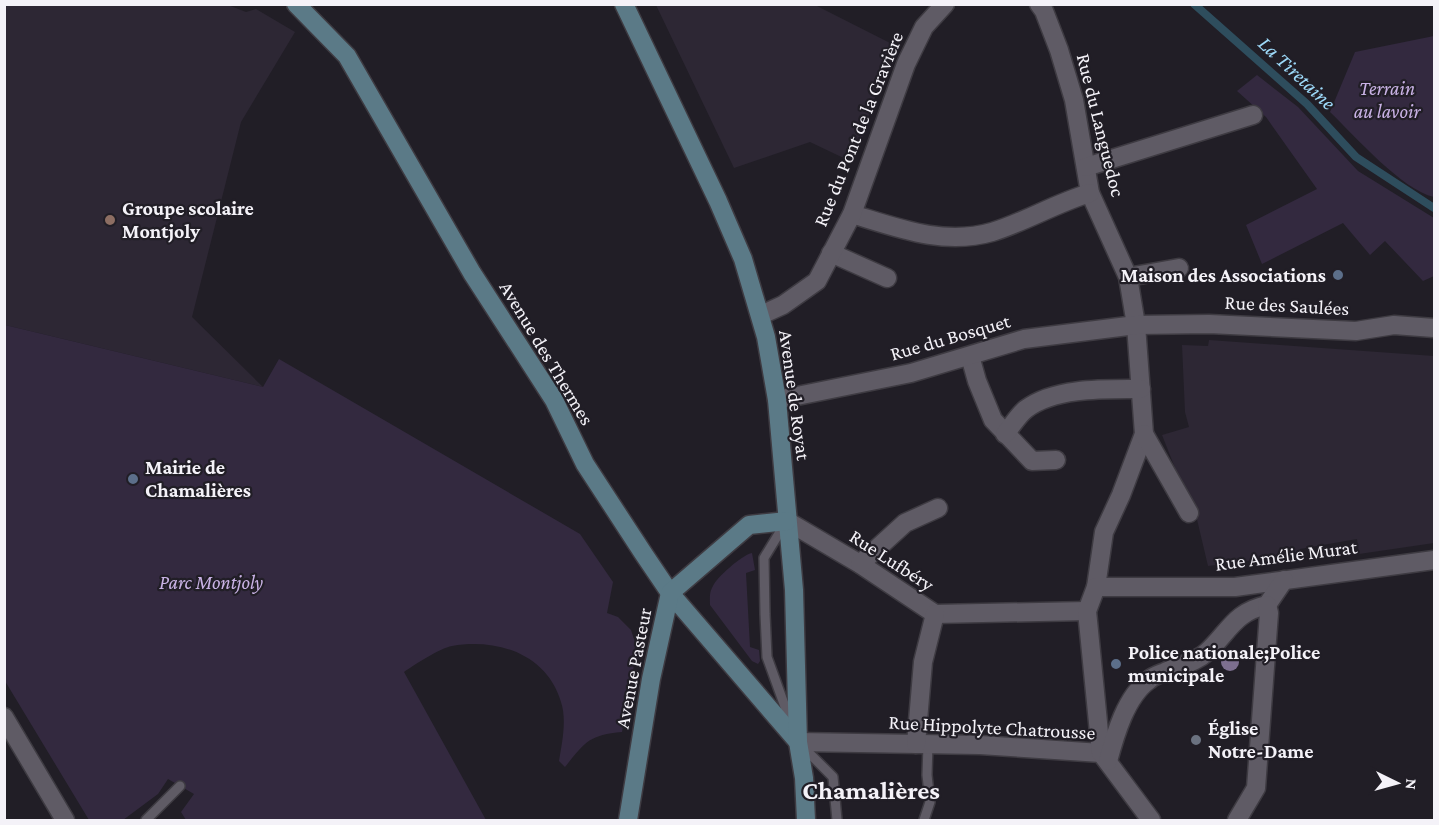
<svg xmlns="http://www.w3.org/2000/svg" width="1439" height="825" viewBox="0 0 1439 825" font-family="'Crimson Pro',serif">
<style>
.built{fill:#2d2734}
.green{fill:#33293f}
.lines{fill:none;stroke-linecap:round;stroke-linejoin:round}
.stream{stroke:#2e4d5d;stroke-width:8}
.lane-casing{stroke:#3e3b42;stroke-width:12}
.street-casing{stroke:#3e3b42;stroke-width:21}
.secondary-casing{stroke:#3e3b42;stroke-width:21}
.lane{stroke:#5f5b65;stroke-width:9}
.street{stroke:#5f5b65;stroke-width:18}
.secondary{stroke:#5b7a87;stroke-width:18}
.tree{fill:#7d6f8f}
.education-dot{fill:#8d6e63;stroke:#211e26;stroke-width:2}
.service-dot{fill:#5c6f8a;stroke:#211e26;stroke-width:2}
.worship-dot{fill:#6b7280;stroke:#211e26;stroke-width:2}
.labels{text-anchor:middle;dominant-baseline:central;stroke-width:4.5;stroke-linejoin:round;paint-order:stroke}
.park-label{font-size:20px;font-style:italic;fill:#c9b2e5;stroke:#211e26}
.street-label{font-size:20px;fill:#f4f2f8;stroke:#211e26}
.poi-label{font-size:20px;font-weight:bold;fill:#f4f2f8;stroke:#211e26;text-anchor:start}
.water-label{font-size:21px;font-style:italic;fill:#9dd9f9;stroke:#211e26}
.district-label{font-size:26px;font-weight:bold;fill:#f4f2f8;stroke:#211e26}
</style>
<rect width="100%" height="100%" fill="#211e26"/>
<!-- built -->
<g class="built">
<polygon points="5,5 228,5 246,12 256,9 295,32 241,122 192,317 263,387 5,325"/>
<polygon points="656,5 815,5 894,45 886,63 854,163 810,142 734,168"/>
<polygon points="1209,340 1434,356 1434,543 1359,554 1357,539 1300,549 1300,554 1208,566 1195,511 1177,473 1162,435 1189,427 1185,412 1182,345 1208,346"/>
</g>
<!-- green -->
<g class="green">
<path d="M1434,36V197C1402,190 1355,136 1330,112L1355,52Z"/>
<polygon points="1257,75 1298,107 1358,171 1434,218 1434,276 1423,281 1385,241 1370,255 1343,223 1262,264 1246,225 1317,189 1266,117 1237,91"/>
<path d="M5,325L263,387L279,359L580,534L613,582L607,613L618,617L631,630L637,648L622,732C589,735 585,742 565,767L559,761C562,743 567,720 561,702C547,654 497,638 452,646C440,648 414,665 404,672L486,820H186L181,812L194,794L168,779L158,794L123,820H89L5,681Z"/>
<path d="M752,553L755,570L746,573L750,647L759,650L760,661L758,664L752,661L710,605C710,597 709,593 713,586C717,577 742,555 752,553Z"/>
</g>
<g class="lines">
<!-- stream -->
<polyline class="stream" points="1194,4 1307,104 1356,157 1434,208"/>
<defs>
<g id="lane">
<polyline points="786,522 764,558 765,614 767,657 792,726"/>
<polyline points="802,746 833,777 837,820"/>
<polyline points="146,820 180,786"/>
<polyline points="924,820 930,802 927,775 928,745"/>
</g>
<g id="street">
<polyline points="1039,4 1044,11 1059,50 1074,100 1090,193 1128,277 1136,325 1144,434 1121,495 1104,532 1096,587"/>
<polyline points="1086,167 1253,115"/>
<path d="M852,214C898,228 944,246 992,232C1025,222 1056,203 1090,193"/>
<polyline points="831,253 887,278"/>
<polyline points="1128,277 1179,268"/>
<polyline points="761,315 783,305 817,281 852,214 906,64 924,27 945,4"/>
<polyline points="970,356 977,381 993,420 1032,461 1056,460"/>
<polyline points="777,400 911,373 1024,339 1136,325 1209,324 1356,331 1394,325 1434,328"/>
<path d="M1005,434C1012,426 1018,415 1026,409C1055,387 1106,389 1141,389"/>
<polyline points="1144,434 1189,513"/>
<polyline points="787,521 860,564 935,614 1087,611"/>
<polyline points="860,564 905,523 938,508"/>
<polyline points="4,717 65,820"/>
<polyline points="798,742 980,745 1101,753 1151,820"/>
<polyline points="916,744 923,662 935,614"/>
<polyline points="1101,753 1087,611 1096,587 1235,587 1434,560"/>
<path d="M1108,761C1115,735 1126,696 1149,680C1153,676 1160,674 1165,672C1180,665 1195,663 1207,652C1229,632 1234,612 1267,605L1284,580"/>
<polyline points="1237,820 1256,788 1269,613 1267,605"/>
</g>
<g id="secondary">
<polyline points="296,4 347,56 472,273 554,400 585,464 643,553 670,593 798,742"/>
<polyline points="624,4 718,201 743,259 766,337 777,400 794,590 798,742 804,778 806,820"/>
<polyline points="628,820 651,679 670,593 749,525 787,521"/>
</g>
</defs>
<!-- lane casing -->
<use href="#lane" class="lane-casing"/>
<!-- street casing -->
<use href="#street" class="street-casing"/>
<!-- secondary casing -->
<use href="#secondary" class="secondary-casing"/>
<!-- lane -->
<use href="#lane" class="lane"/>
<!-- street -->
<use href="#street" class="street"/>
<!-- secondary -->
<use href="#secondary" class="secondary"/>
</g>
<!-- trees -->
<circle class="tree" cx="1230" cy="662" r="9"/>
<!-- markers -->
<circle class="education-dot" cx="110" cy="220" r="6"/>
<g class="service-dot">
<circle cx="1338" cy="275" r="6"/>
<circle cx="133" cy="479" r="6"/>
<circle cx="1116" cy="664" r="6"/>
</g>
<circle class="worship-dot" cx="1196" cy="740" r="6"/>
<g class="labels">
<!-- park labels -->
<g class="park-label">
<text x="1387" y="88">Terrain<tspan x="1387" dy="23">au lavoir</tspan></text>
<text x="211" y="582">Parc Montjoly</text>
</g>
<!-- street labels -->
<g class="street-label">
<text transform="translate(1101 125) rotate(76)">Rue du Languedoc</text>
<text transform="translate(858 129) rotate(-68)">Rue du Pont de la Gravière</text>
<text transform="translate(1287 305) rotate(3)">Rue des Saulées</text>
<text transform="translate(950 337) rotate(-16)">Rue du Bosquet</text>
<text transform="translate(547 353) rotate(59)">Avenue des Thermes</text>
<text transform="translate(795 395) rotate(82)">Avenue de Royat</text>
<text transform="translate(1286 555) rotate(-7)">Rue Amélie Murat</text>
<text transform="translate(892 560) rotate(33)">Rue Lufbéry</text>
<text transform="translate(633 668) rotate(-79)">Avenue Pasteur</text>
<text transform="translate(992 727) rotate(3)">Rue Hippolyte Chatrousse</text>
</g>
<!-- poi labels -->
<g class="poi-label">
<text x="122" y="208">Groupe scolaire<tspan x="122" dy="23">Montjoly</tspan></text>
<text x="1326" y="275" text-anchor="end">Maison des Associations</text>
<text x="145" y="467">Mairie de<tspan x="145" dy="23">Chamalières</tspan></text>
<text x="1128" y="652">Police nationale;Police<tspan x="1128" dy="23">municipale</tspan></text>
<text x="1208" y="728">Église<tspan x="1208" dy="23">Notre-Dame</tspan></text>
</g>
<!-- water labels -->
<g class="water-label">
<text transform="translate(1297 73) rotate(43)">La Tiretaine</text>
</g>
<!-- district labels -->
<g class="district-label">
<text x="871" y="790">Chamalières</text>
</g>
</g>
<!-- border -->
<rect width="1439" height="825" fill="none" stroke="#f4f2f8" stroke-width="12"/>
<!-- north arrow -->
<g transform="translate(1397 783) rotate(95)" stroke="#211e26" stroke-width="4.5" paint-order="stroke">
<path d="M0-4.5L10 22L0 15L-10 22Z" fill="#f4f2f8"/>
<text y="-9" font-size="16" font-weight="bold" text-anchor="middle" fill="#f4f2f8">N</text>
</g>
</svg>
